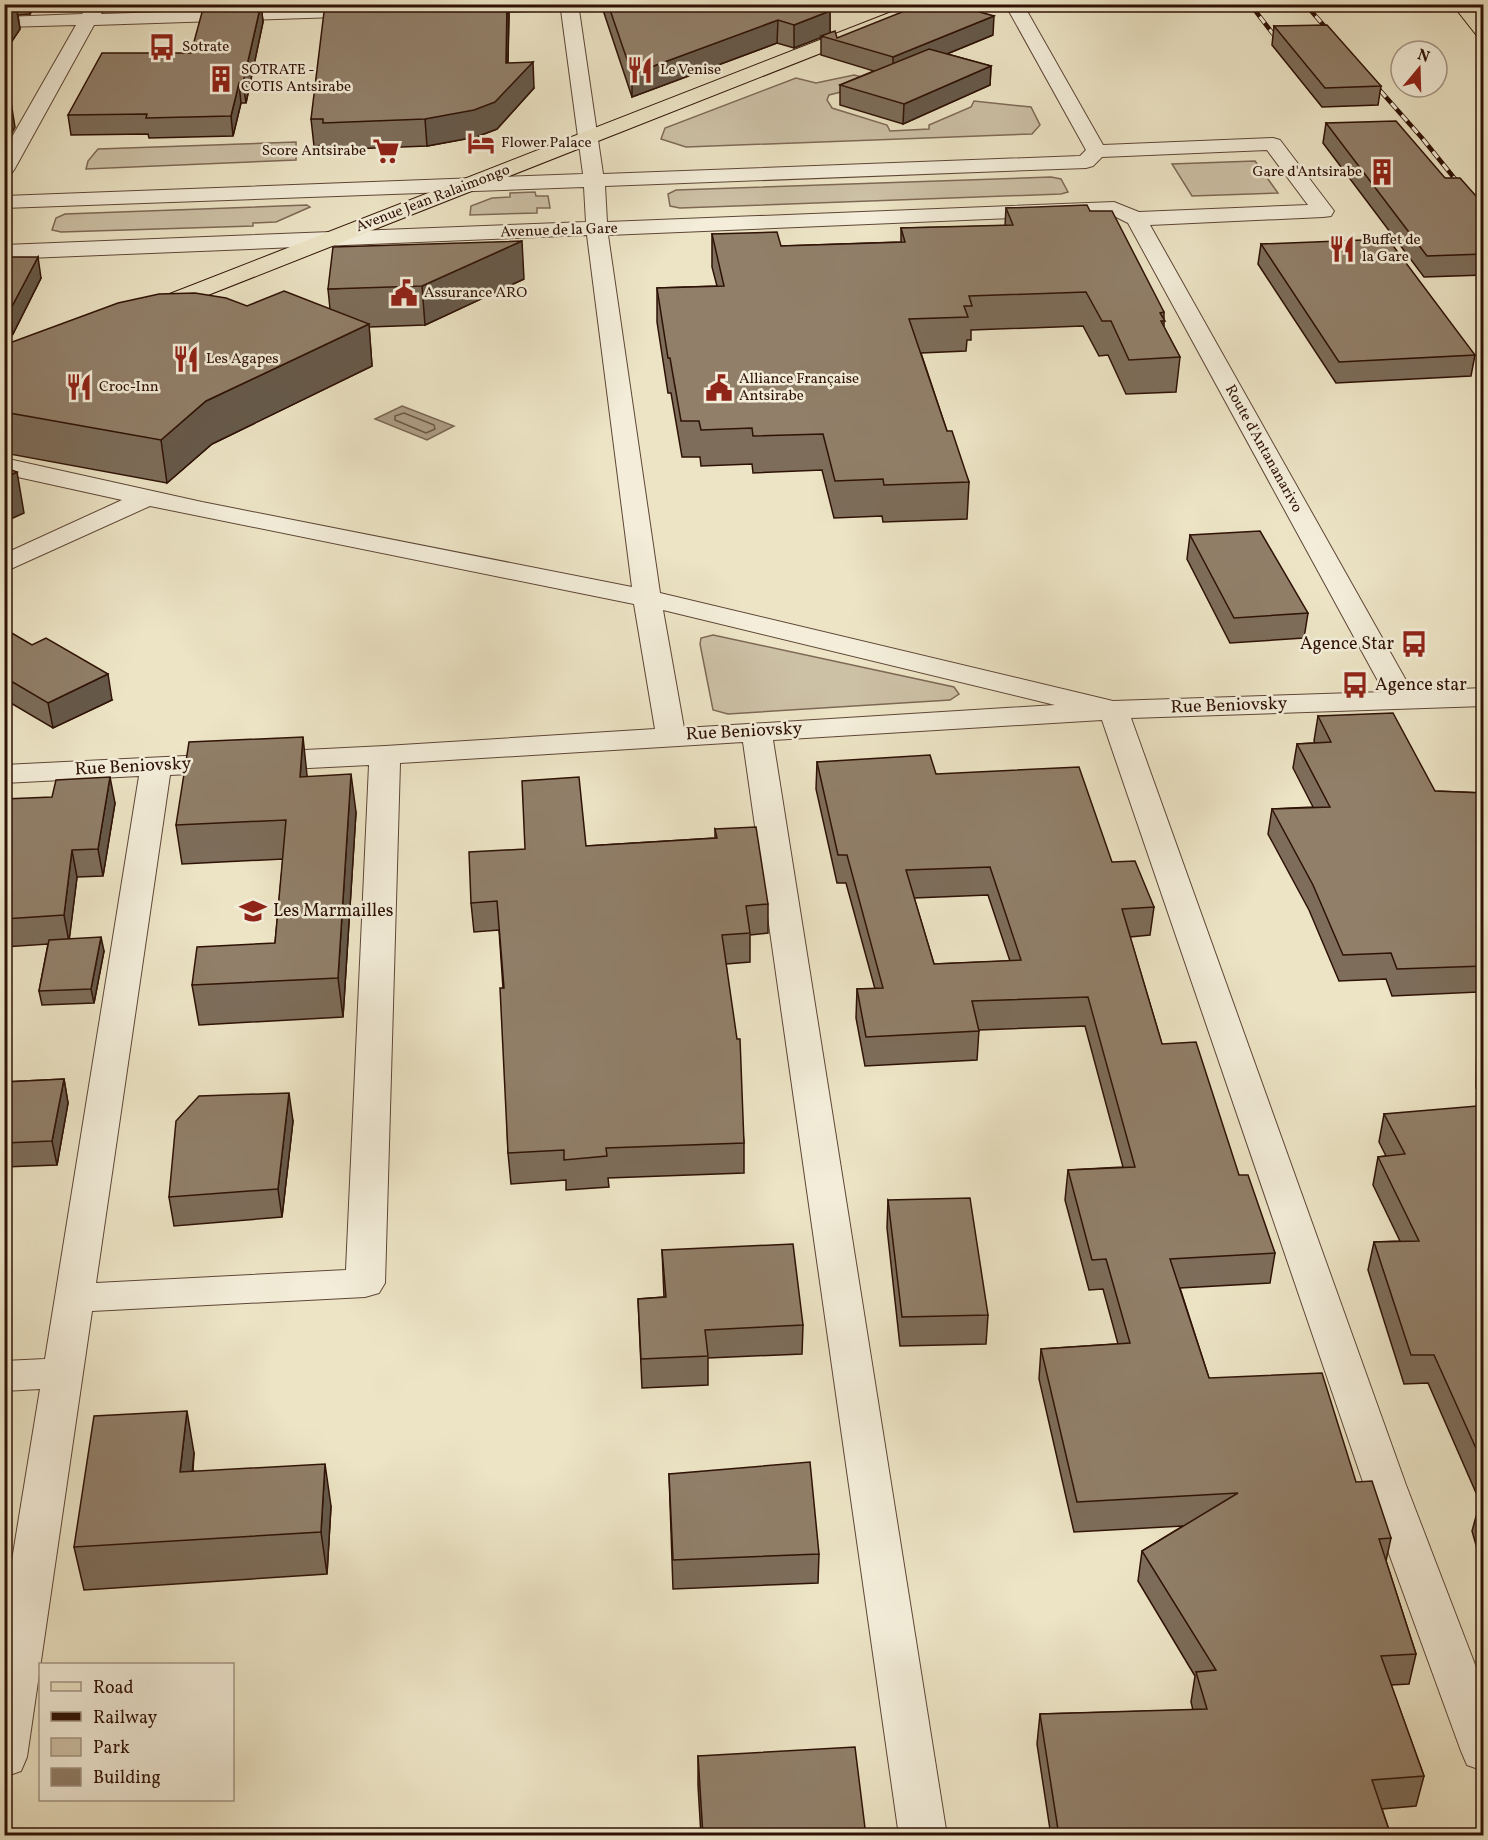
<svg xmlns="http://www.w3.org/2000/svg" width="1488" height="1840" viewBox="0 0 1488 1840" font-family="Vollkorn,serif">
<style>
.green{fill:#ccc0a5;stroke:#7e6956;stroke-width:1.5}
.water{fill:#ac9d84;stroke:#7a6552;stroke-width:1.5}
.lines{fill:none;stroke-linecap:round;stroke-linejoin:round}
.shore{stroke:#6e5845;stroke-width:1.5}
.minor-casing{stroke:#5e4636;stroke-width:2}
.major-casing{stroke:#2f1206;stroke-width:2}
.minor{fill:#f3edd9;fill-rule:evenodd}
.major{fill:#ece4c5;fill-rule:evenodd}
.rail-casing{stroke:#2f1206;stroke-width:4.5}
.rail{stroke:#f3edd9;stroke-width:3;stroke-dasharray:8;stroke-linecap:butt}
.wall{fill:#7d6d5a;stroke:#2f1206;stroke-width:1.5;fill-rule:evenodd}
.shaded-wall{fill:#66594a;stroke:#2f1206;stroke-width:1.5}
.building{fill:#917f69;stroke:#2f1206;stroke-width:1.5;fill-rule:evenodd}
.labels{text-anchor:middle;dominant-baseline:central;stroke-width:5;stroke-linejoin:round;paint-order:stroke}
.far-poi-label{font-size:15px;fill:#2f1206;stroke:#f3edd9;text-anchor:start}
.far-street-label{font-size:15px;fill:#2f1206;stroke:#f3edd9}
.poi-label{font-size:18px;fill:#2f1206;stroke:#f3edd9;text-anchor:start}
.street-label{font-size:18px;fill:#2f1206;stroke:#f3edd9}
</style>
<rect width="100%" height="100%" fill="#ece4c5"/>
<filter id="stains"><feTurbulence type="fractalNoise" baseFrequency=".00333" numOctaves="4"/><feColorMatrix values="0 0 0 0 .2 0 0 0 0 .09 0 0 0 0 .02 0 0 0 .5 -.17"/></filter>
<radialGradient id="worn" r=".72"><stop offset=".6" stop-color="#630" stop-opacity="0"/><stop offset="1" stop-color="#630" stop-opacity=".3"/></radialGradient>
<!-- green -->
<g class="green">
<polygon points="854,75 882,82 829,95 827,100 832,108 887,125 890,131 929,129 929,125 971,107 974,101 1031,107 1040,125 1032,134 686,147 661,139 665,128 796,78 816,83"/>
<polygon points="296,142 296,160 86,169 88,161 98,149"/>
<polygon points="1255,161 1278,193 1192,196 1172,164"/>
<polygon points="1051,177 1061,179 1068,192 1061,194 680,208 670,206 668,194 676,190"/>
<polygon points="535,192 536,196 548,196 550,208 537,208 537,213 470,215 471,206 492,198 510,197 510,193"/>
<polygon points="307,205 310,207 276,222 253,223 253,226 61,232 52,230 56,218 65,214"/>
<polygon points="713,635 954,687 959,694 950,700 728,714 713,710 700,644 701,638"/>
</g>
<!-- water -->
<polygon class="water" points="402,406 454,426 427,440 375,419"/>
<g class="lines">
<!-- shore -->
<polygon class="shore" points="404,413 434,425 435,429 426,433 395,420 395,416"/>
<defs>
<g id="minor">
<polygon points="88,4 106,4 101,14 368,6 374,7 377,11 374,15 368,16 94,25 14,170 11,174 4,176 4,151 76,25 4,27 4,17 82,14"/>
<path d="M458,4H598L595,8L579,10L603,174L1080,156L1086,150L1005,4H1023L1103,145L1273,138L1280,140L1334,211L1331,216L1323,217L1150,225L1412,691L1484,688V706L1131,718L1406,1485L1484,1688V1771L1467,1765L1461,1751L1364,1485L1102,720L773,740L947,1836H899L743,742L400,763L385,1283L379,1293L365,1297L92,1311L27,1757L21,1771L4,1777V1609L40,1389L4,1391V1361L45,1359L139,776L4,783V765L385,746L655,729L634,604L150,506L4,572V554L122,500L4,474V458L202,502L632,587L587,235L4,259V245L586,222L584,187L4,208V196L583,174L561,10L465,13L459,12L456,8ZM1267,150L1308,205L1139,212L1114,202L607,222L605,186L1086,168L1093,166L1102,157ZM1110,214L1128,223L1384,692L1113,701L660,593L608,235ZM663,610L1055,705L684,728ZM369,765L346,1270L96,1283L170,775Z"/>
</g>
<g id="major">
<polygon points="912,4 938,4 935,8 160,314 152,316 144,314 141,309 144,304"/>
<polygon points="1452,4 1471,4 1484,20 1484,38 1478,37"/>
</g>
</defs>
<!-- minor casing -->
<use href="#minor" class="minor-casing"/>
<!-- major casing -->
<use href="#major" class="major-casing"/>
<!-- minor -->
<use href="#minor" class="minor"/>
<!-- major -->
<use href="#major" class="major"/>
<defs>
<g id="rail">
<polyline points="1250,4 1277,39"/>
<polyline points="1305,4 1333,36"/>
<polyline points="1370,79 1422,138 1484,215"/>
</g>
</defs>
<!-- rail casing -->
<use href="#rail" class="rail-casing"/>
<!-- rail -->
<use href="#rail" class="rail"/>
</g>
<!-- wall -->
<g class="wall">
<polygon points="4,4 36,4 30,14 18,15 20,29 4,53"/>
<polygon points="210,4 267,4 266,6 261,6 263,22 246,103 241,103 233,136 149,138 148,134 71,135 68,115 191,53"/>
<polygon points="601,4 828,4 830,11 830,33 837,38 993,35 947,54 991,66 990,85 903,124 840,105 840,85 874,71 821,55 821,37 794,48 777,43 632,97"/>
<polygon points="509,14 508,63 534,88 497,129 476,137 427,146 325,150 325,145 314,146 311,119"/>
<polygon points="1274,26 1381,86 1378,105 1322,107 1272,45"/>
<polygon points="1326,123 1445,178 1484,205 1484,275 1424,277 1323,143"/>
<polygon points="1006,208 1090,211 1164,312 1164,327 1180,357 1176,392 1126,394 1108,355 1099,356 1083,326 971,330 971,340 967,340 966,351 921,353 947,431 969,482 967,519 883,522 882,516 834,518 822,470 753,473 752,464 701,466 700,457 682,457 671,393 668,393 657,322 657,288 717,286 712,267 712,234 781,246 901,242 901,228 1005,226"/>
<polygon points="1261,244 1475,355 1471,376 1336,383 1258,264"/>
<polygon points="4,257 41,278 13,334 4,334"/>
<polygon points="524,279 425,325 369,327 372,366 212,444 167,483 4,453 4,345 247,306 330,309 328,289"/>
<polygon points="1190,535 1308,613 1304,638 1230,643 1187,559"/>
<polygon points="4,634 112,700 53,728 4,699"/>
<polygon points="1318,716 1435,791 1484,793 1484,1089 1476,1088 1478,992 1392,996 1386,979 1339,981 1309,910 1268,834 1272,809 1313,807 1293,768 1297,744 1315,743 1314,741"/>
<path d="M817,762L936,774L1112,862L1154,907L1150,935L1130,937L1162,1044L1239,1175L1275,1253L1270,1283L1180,1288L1209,1378L1356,1482L1391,1538L1386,1561L1416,1654L1409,1684L1391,1685L1424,1776L1416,1806L1382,1809L1391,1836H1051L1037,1744L1040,1714L1193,1710L1191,1702L1195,1676L1138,1581L1142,1551L1183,1526L1074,1532L1039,1379L1041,1349L1118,1344L1103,1289L1089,1290L1065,1200L1068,1170L1123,1167L1085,1026L979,1030L977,1060L865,1066L856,1018L857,989H875L846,883H837L816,789ZM988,895L1010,961L934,964L914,898Z"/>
<polygon points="307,776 356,812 343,1017 199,1025 192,985 275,943 283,859 182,864 176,825"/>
<polygon points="4,799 115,803 103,876 77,877 69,939 104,951 94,1003 42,1005 39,991 48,944 4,947"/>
<polygon points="715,829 768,904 768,933 750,935 750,962 726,964 744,1143 744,1173 608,1178 609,1187 566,1190 566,1180 511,1184 508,1153 503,988 499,930 474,932 471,903 586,846 715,838"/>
<polygon points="64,1079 68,1103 57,1165 4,1167 4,1082"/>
<polygon points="1384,1114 1484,1117 1484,1573 1472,1531 1480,1502 1428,1383 1404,1384 1368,1270 1374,1242 1400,1241 1373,1185 1378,1157 1386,1156 1379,1142"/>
<polygon points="293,1121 282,1217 174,1226 169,1197"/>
<polygon points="888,1200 988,1315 986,1344 900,1346 887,1228"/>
<polygon points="662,1250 803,1325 802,1354 708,1358 708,1385 642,1388 638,1299 664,1297"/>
<polygon points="194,1453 193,1471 331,1506 327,1574 84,1590 74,1547"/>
<polygon points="669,1474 819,1554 818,1583 673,1589"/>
<polygon points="698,1756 866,1836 701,1836 698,1785"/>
</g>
<!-- shaded-wall -->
<g class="shaded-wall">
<polygon points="28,4 36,4 30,14"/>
<polygon points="261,4 263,22 246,103 243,83"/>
<polygon points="507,4 508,4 509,14 507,89 506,63"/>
<polygon points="16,6 20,29 4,53 4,23"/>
<polygon points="830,11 830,34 794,48 794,25"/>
<polygon points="994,16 993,35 893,76 893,57"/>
<polygon points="778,20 777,43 632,97 632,74"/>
<polygon points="533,62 534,88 497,129 476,137 427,146 425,119"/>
<polygon points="991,66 990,85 903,124 904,104"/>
<polygon points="239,83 241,103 233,136 231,116"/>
<polygon points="11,102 15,127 5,145 4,113"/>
<polygon points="522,241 524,279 425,325 422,286"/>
<polygon points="38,257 41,278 13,334 9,312"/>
<polygon points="369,324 372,366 212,444 167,483 161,440 206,401"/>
<polygon points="17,472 24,513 4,522 4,478"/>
<polygon points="108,674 112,700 53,728 48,703"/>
<polygon points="303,737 307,775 304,815 300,777"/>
<polygon points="351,774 356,812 343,1017 338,978"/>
<polygon points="110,777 115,803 103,876 98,849"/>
<polygon points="72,850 77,877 69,942 64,915"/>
<polygon points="101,937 104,951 94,1003 91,989"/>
<polygon points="64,1079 68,1103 57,1165 52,1141"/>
<polygon points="289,1093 293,1121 282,1217 278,1189"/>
<polygon points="187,1411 194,1453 188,1515 180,1472"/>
<polygon points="325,1464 331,1506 327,1574 321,1532"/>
</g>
<!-- building -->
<g class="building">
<polygon points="224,4 261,4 243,83 239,83 231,116 146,118 147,114 68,115 102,53 191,53 204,5"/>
<polygon points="325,4 507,4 506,63 533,62 495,102 474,110 425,119 323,123 323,119 311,119"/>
<polygon points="608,4 828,4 830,11 794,25 778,20 632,74"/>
<polygon points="922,4 951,4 994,16 893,57 821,36 835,31 837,38"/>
<polygon points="4,6 16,6 4,23"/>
<polygon points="1327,25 1381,86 1325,88 1274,26"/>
<polygon points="929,49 991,66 904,104 840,85"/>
<polygon points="4,102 11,102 4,113"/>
<polygon points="1396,121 1445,178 1460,178 1484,205 1484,254 1427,256 1326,123"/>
<polygon points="1087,205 1090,211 1112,211 1164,312 1160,313 1165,321 1161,321 1180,357 1129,360 1111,321 1102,321 1086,292 969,296 972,306 964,306 968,317 909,319 947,431 952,431 969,482 884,485 883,479 835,481 823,434 753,436 752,428 701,430 699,421 681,421 670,358 668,358 657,288 724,286 712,234 777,232 781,246 905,242 901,228 1013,225 1006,208"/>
<polygon points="1388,239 1475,355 1339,362 1261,244"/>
<polygon points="522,241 422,286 328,289 333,247"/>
<polygon points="4,257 38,257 9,312 4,312"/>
<polygon points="284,291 369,324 206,401 161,440 4,412 4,345 118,303 159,294 195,293 226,298 247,306"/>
<polygon points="4,467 17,472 4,478"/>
<polygon points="1260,531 1308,613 1234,618 1190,535"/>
<polygon points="10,632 32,645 46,638 108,674 48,703 4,677 4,634"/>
<polygon points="1393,713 1435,791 1484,793 1484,966 1397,969 1391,953 1343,955 1313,885 1272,809 1330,807 1297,744 1331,742 1318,716"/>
<polygon points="303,737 300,777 351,774 338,978 192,985 197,947 275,943 286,820 176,825 189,742"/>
<path d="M930,755L936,774L1079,767L1112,862L1135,861L1154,907L1122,909L1162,1044L1196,1042L1239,1175H1248L1275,1253L1170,1259L1209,1378L1322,1373L1356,1482L1372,1481L1391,1538L1379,1539L1416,1654L1381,1656L1424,1776L1372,1780L1391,1836H1059L1040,1714L1207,1709L1196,1672L1216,1670L1142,1551L1238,1493L1077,1502L1041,1349L1130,1343L1106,1259L1092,1260L1068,1170L1135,1167L1088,997L972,1001L979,1031L866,1037L857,989L883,988L847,855H838L817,762ZM990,867L1021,960L934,964L906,870Z"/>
<polygon points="110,777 98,849 72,850 64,915 4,919 4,799 52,797 56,780"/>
<polygon points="579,777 586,846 717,838 715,829 756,827 768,904 746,906 750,933 722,935 737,1039 740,1039 744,1143 606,1148 607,1156 564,1160 564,1150 508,1153 500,988 504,988 497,901 471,903 469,852 525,849 522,781"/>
<polygon points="101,937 91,989 39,991 49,940"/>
<polygon points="1484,979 1484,1061 1482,1061"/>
<polygon points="64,1079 52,1141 4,1143 4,1082"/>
<polygon points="289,1093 278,1189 169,1197 176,1121 199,1096"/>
<polygon points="1477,1106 1484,1117 1484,1466 1434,1355 1411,1355 1374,1242 1419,1241 1378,1157 1405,1154 1384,1114"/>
<polygon points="970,1198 988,1315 902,1317 888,1200"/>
<polygon points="793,1244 803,1325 705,1330 708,1356 641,1359 638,1299 666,1297 662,1250"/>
<polygon points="187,1411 180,1472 325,1464 321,1532 74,1547 94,1416"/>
<polygon points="810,1462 819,1554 673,1560 669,1474"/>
<polygon points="1480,1502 1484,1502 1484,1517"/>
<polygon points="855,1747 866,1836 703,1836 698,1756"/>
</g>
<!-- icons -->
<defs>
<symbol id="bus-bare" viewBox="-9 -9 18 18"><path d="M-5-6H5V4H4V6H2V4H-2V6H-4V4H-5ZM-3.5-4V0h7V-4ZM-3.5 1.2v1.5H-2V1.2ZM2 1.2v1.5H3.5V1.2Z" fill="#8f2418" stroke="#f3edd9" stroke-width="2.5" paint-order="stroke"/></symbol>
<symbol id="restaurant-bare" viewBox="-9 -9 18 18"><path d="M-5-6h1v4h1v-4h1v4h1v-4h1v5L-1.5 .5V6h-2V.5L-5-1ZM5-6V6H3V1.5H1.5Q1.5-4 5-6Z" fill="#8f2418" stroke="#f3edd9" stroke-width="2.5" paint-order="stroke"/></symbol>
<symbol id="building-bare" viewBox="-9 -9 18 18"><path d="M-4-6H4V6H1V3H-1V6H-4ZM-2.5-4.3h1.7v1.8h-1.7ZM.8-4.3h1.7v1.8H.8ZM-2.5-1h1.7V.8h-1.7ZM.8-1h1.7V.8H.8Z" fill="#8f2418" stroke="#f3edd9" stroke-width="2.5" paint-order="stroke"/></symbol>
<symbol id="hotel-bare" viewBox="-9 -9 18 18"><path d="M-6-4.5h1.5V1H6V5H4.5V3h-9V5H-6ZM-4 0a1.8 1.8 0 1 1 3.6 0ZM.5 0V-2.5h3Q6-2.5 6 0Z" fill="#8f2418" stroke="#f3edd9" stroke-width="2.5" paint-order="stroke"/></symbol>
<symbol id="supermarket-bare" viewBox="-9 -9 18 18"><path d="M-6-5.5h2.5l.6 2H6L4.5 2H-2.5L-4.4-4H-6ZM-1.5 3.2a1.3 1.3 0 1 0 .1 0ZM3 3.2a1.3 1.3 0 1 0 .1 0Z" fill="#8f2418" stroke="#f3edd9" stroke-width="2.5" paint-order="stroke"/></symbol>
<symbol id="civic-bare" viewBox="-9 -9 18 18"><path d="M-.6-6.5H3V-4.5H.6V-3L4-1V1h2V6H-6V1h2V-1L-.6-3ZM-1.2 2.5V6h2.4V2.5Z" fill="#8f2418" stroke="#f3edd9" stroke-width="2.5" paint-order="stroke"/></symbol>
<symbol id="school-bare" viewBox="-9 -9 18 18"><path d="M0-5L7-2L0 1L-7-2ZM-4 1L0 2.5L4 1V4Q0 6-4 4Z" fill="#8f2418" stroke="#f3edd9" stroke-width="2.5" paint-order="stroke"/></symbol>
</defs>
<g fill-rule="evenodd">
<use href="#bus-bare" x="143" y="28" width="38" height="38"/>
<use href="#restaurant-bare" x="621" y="51" width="38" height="38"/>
<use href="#building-bare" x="202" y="60" width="38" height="38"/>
<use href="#hotel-bare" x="462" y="124" width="38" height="38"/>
<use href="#supermarket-bare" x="367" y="132" width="38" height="38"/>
<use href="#building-bare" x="1363" y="153" width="38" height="38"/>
<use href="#restaurant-bare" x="1323" y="230" width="38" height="38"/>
<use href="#civic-bare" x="385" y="274" width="38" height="38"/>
<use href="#restaurant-bare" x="167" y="340" width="38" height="38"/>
<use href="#restaurant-bare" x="60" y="368" width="38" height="38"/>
<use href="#civic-bare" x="700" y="369" width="38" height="38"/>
<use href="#bus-bare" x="1395" y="625" width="38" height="38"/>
<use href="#bus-bare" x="1336" y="666" width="38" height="38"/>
<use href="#school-bare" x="234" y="892" width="38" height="38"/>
</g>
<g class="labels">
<!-- far-poi labels -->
<g class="far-poi-label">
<text x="182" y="47">Sotrate</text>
<text x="241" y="70">SOTRATE -<tspan x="241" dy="17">COTIS Antsirabe</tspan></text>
<text x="660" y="70">Le Venise</text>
<text x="501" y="143">Flower Palace</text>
<text x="366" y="151" text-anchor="end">Score Antsirabe</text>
<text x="1362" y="172" text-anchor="end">Gare d'Antsirabe</text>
<text x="1362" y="240">Buffet de<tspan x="1362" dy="17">la Gare</tspan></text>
<text x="424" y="293">Assurance ARO</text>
<text x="206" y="359">Les Agapes</text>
<text x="739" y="379">Alliance Française<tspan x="739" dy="17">Antsirabe</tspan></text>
<text x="99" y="387">Croc-Inn</text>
</g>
<!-- far-street labels -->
<g class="far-street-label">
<text transform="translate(433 199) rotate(-21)">Avenue Jean Ralaimongo</text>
<text transform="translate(559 231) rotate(-2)">Avenue de la Gare</text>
<text transform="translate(1263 449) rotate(61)">Route d'Antananarivo</text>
</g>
<!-- poi labels -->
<g class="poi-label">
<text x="1394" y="644" text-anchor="end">Agence Star</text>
<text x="1375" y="685">Agence star</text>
<text x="273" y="911">Les Marmailles</text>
</g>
<!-- street labels -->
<g class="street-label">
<text transform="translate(1229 706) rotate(-2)">Rue Beniovsky</text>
<text transform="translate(744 732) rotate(-3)">Rue Beniovsky</text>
<text transform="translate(133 767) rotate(-3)">Rue Beniovsky</text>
</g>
</g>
<!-- margin -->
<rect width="1488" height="1840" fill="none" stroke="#ece4c5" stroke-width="24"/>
<rect x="6" y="6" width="1476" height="1828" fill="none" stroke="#2f1206" stroke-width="3"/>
<rect x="12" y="12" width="1464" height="1816" fill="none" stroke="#2f1206" stroke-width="1.5"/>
<!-- legend -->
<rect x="39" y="1663" width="195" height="138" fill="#f3edd9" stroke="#a59585" stroke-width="1.5"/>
<rect x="51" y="1682" width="30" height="9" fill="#ece4c5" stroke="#a59585" stroke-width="1.5"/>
<text x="93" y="1693" font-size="18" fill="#2f1206">Road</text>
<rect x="51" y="1712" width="30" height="9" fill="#2f1206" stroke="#a59585" stroke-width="1.5"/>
<text x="93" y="1723" font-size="18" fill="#2f1206">Railway</text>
<rect x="51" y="1738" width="30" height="18" fill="#ccc0a5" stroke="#a59585" stroke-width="1.5"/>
<text x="93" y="1753" font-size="18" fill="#2f1206">Park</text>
<rect x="51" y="1768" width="30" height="18" fill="#917f69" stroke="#a59585" stroke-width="1.5"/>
<text x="93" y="1783" font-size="18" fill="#2f1206">Building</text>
<!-- north arrow -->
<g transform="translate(1419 69) rotate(19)"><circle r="28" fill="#f3edd9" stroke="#a59585" stroke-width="1.5"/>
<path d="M0-4.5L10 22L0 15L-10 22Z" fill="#8f2418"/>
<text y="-9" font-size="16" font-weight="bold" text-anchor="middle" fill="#2f1206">N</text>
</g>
<rect width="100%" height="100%" filter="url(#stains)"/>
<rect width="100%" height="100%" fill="url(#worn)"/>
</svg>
